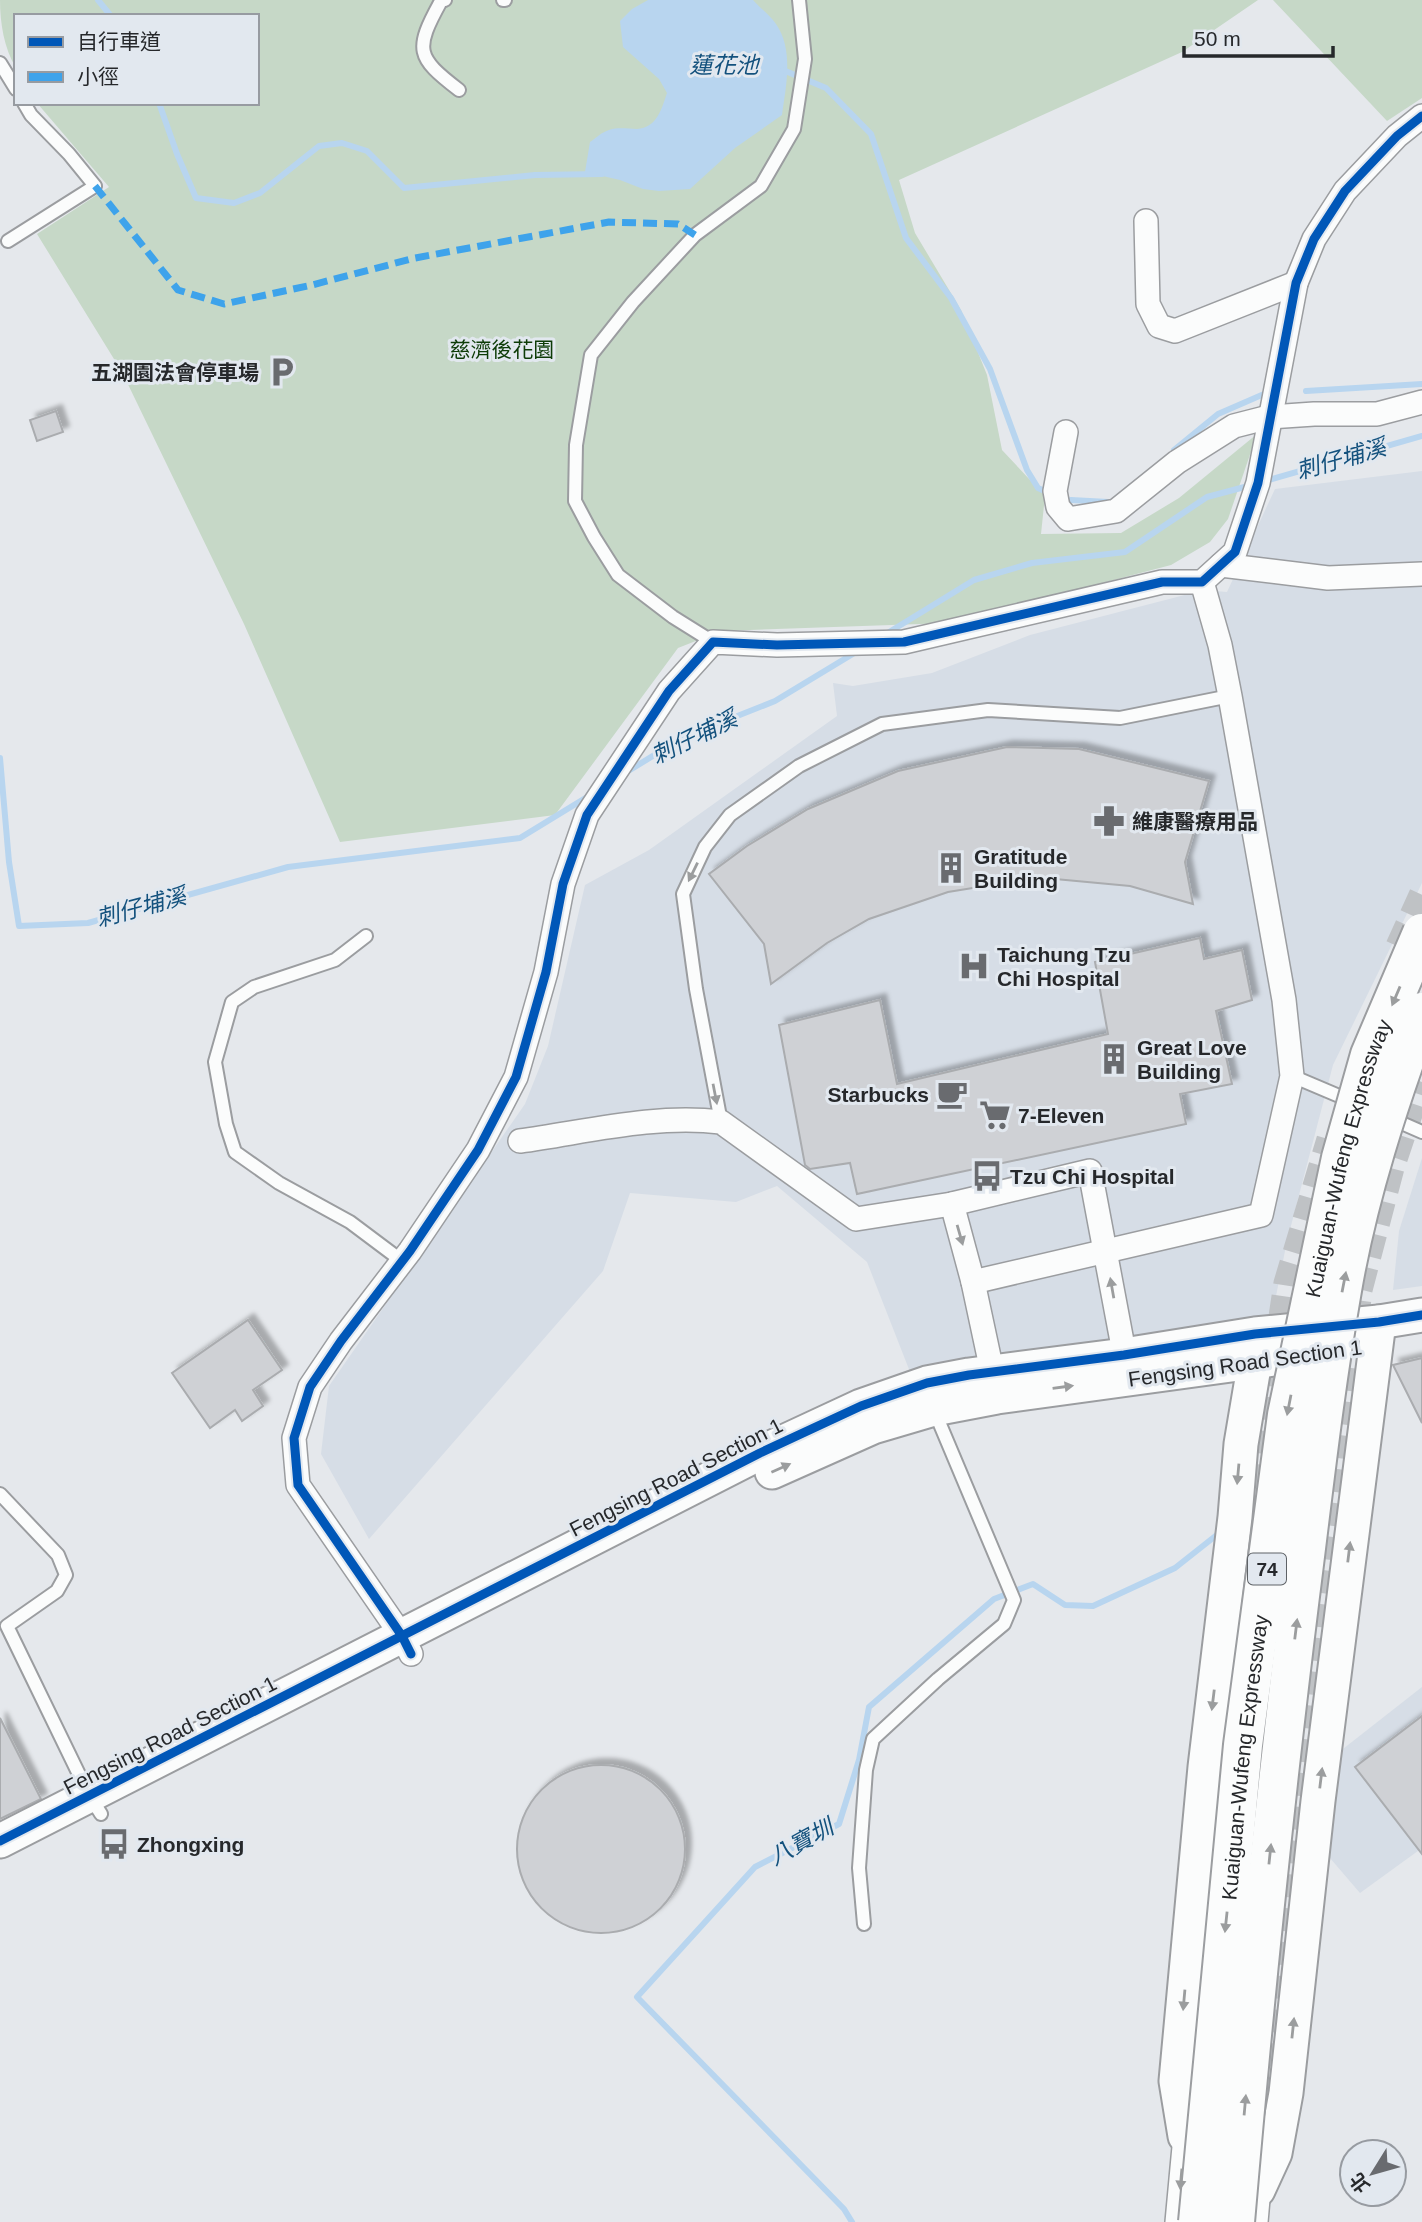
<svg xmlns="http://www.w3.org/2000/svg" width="1422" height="2222" viewBox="0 0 1422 2222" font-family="Helvetica,'Noto Sans TC',sans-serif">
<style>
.built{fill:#d6dde6}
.green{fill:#c6d8c7}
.water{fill:#b8d5ef}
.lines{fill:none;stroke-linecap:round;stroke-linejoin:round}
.stream{stroke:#b8d5ef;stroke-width:6}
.building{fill:#cfd1d5;stroke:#aaacaf;stroke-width:2;filter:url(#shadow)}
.street-tunnel{stroke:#bfc2c5;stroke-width:23;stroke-dasharray:23 11;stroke-linecap:butt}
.lane-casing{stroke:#9b9da0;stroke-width:16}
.street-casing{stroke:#9b9da0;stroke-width:26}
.secondary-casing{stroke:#9b9da0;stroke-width:37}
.lane{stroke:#fbfcfc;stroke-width:12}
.street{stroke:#fbfcfc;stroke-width:23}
.secondary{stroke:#fbfcfc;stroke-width:33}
.highway-bridge-casing{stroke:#9b9da0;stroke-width:42;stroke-linecap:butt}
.highway-bridge{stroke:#fbfcfc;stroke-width:38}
.quiet{stroke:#3ea3eb;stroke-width:7;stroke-dasharray:14 7;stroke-linecap:butt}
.cycleway-casing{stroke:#e2e8ef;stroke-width:13}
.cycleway{stroke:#0057b8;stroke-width:9}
.oneway{fill:#9b9d9e}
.labels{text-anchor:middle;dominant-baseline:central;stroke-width:6;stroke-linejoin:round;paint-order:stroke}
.shield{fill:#e2e8ef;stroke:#5e6266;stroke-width:2}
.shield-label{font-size:19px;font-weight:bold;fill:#26282b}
.park-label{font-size:21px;fill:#0d3c07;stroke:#e2e8ef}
.poi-label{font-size:21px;font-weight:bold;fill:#26282b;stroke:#e2e8ef;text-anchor:start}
.street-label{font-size:21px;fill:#26282b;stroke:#e2e8ef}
.water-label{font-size:23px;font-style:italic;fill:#13517d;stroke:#e2e8ef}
</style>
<defs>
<filter id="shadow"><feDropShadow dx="6" dy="-6" stdDeviation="2" flood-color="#0004"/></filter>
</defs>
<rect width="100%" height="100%" fill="#e5e8ec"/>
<!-- built -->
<g class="built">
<polygon points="1422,471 1422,883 1333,1065 1287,1241 1272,1316 1100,1343 1020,1351 912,1377 867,1262 777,1186 736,1202 630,1193 603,1271 369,1539 321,1454 329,1386 525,1104 548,1046 585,885 649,850 837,716 833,683 853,686 932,673 1030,635 1204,590 1227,592 1275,489"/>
<polygon points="1422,1158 1422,1286 1393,1290 1399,1231"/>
<polygon points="1422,1687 1422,1848 1360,1893 1324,1851 1334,1756"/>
</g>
<!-- green -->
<g class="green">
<path d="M0,0H1258L1182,52L899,180L915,233L961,310L987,375L1002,450L1045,496L1041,534L1121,533L1179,498L1257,434L1228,519L1210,542L1171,565L949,623L721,631L678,648L555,815L340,842L244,624L122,372L37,234L109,187L37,103H257V16H16V68C4,48 0,23 0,0Z"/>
<polygon points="1273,0 1422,0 1422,98 1387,121"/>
</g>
<!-- water -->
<path class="water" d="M648,0H753C760,8 770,15 776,24C794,50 786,86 782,115L735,148L690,189L659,191L643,189L620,180L585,172L590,142C596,138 602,132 609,130C619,127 627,129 637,129C657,128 662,108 667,93L659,79L623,47L620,21L632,9Z"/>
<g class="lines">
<!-- stream -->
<g class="stream">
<polyline points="98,0 111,16"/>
<polyline points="783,70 826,88 871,134 906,238 951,298 990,369 1027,470 1038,488 1049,493"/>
<polyline points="159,103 177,154 196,198 234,203 260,193 319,146 342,143 367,151 404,188 535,175 602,174"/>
<polyline points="1306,391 1422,384"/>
<polyline points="1174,450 1218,414 1271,391"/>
<polyline points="1262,482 1422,436"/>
<polyline points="1071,500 1108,502"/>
<polyline points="886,634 974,580 1032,563 1125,552 1207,497 1252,485"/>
<polyline points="0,758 9,862 19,926 88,923 288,867 520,838 592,794"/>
<polyline points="625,773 682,738 775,701 856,652"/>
<polyline points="852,2222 844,2209 637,1997 755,1867 839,1824 859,1760 869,1707 994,1599 1033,1584 1065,1605 1093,1606 1175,1568 1218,1534"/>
</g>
</g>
<!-- building -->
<g class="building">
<polygon points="56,411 63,432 37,441 30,420"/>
<polygon points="1007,747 1079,749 1209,781 1185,862 1193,904 1130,886 1055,879 1022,880 948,892 869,919 827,943 771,984 764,944 709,874 747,846 808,809 898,771"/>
<polygon points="1200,938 1204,959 1242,950 1252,1000 1216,1011 1232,1084 1180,1094 1186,1124 857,1194 850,1163 810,1169 805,1165 779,1025 880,1000 897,1084 1108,1034 1095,962"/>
<polygon points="248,1320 282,1370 253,1390 263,1406 242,1421 235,1410 210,1428 172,1373"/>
<polygon points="1422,1358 1422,1423 1393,1365"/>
<polygon points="1422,1716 1422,1854 1355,1767"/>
<polygon points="0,1718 41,1799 0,1819"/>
<circle cx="601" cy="1849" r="84"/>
</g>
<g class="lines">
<!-- street-tunnel -->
<g class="street-tunnel">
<polyline points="1397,946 1422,891"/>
<polyline points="1250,1555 1266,1411 1285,1283 1328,1139"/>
<polyline points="1264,2134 1306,1742 1361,1290 1393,1168 1422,1082"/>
</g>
<defs>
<g id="lane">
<path d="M445,0L441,1C414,50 416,57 459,90"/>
<polyline points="503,0 505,0"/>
<polyline points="0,63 16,89"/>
<polyline points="8,241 95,186 69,154 31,115 24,103"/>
<polyline points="713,642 673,617 618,575 594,537 575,501 576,445 591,355 633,302 695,235 761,186 794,129 805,59 799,0"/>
<polyline points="366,936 335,960 254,987 232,1002 215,1062 226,1124 235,1152 279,1183 350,1222 402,1261"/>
<polyline points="1292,1076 1351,1101"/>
<polyline points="1390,1118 1422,1132"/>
<polyline points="721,1122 696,989 683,894 705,847 730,815 799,766 882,724 988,710 1120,718 1230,696"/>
<polyline points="0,1494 58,1555 66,1575 57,1591 7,1626 89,1795 101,1814"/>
<polyline points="864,1924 859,1868 866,1770 873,1739 938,1679 1004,1624 1014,1600 934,1410"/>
</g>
<g id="street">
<polyline points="1146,221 1148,304 1159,326 1175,331 1296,283"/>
<polyline points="1066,432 1055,491 1058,507 1068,519 1116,511 1177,462 1234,426 1269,417 1314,414 1377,414 1422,402"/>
<polyline points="1221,565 1328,578 1422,574"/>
<path d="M520,1141C586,1132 654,1114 721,1122L856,1219L952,1204"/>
<polyline points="973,1282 1261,1215 1292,1076 1284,1000 1230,696 1220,645 1202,582"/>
<polyline points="995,1385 973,1282 952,1204 1090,1171 1127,1368"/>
<polyline points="411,1654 402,1636 298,1485 294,1438 310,1387 341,1341 410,1251 478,1150 516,1077 546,972 563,884 587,815 669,691 713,642 777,645 904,642 1162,582 1202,582 1235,552 1258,483 1296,283 1314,239 1345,191 1397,136 1422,116"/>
<polyline points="1177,2222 1185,2136"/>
<polyline points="1256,2222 1260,2176"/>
</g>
<g id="secondary">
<polyline points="772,1472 873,1427 934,1409 997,1397 1325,1352"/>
<polyline points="0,1841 760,1453 861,1406 927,1383 969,1375 1124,1355 1255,1334 1379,1322 1422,1315"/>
<polyline points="1185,2136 1176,2081 1205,1767 1235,1517 1241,1444 1255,1361 1255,1340"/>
<polyline points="1258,2190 1275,2153 1286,2093 1318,1801 1379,1322"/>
</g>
</defs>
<!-- lane casing -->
<use href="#lane" class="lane-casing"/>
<!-- street casing -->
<use href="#street" class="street-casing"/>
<!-- secondary casing -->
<use href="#secondary" class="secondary-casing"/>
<!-- lane -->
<use href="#lane" class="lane"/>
<!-- street -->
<use href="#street" class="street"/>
<!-- secondary -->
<use href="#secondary" class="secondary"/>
<defs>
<g id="highway-bridge">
<path id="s1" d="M1198,2222L1243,1745L1287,1415L1341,1158L1370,1055L1422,933"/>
<path d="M1235,2222C1253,2013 1274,1804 1300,1596C1313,1494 1324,1392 1342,1290C1358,1196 1389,1102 1422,1012"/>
</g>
</defs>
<!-- highway-bridge casing -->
<use href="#highway-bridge" class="highway-bridge-casing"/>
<!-- highway-bridge -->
<use href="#highway-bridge" class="highway-bridge"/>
<!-- quiet -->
<polyline class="quiet" points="95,186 178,290 224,304 312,285 415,258 609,222 678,224 695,235"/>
<defs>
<g id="cycleway">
<polyline points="411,1654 402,1636 298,1485 294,1438 310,1387 341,1341 410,1251 478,1150 516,1077 546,972 563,884 587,815 669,691 713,642 777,645 904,642 1162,582 1202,582 1235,552 1258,483 1296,283 1314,239 1345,191 1397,136 1422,116"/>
<polyline points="0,1841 760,1453 861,1406 927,1383 969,1375 1124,1355 1255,1334 1379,1322 1422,1315"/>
</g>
</defs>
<!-- cycleway casing -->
<use href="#cycleway" class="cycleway-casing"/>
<!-- cycleway -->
<use href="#cycleway" class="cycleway"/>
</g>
<!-- one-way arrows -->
<defs><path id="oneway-solid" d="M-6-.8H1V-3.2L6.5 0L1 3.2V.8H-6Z" transform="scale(1.75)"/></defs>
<g class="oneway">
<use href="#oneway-solid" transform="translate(693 872) rotate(116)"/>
<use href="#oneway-solid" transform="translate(1396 996) rotate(113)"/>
<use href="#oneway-solid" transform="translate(715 1094) rotate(79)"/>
<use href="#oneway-solid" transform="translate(960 1235) rotate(74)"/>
<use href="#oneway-solid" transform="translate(1344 1282) rotate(-79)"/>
<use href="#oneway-solid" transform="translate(1112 1288) rotate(-100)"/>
<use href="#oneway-solid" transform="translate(1063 1387) rotate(-8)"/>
<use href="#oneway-solid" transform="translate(1289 1405) rotate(101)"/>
<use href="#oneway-solid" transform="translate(781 1468) rotate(-24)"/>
<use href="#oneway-solid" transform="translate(1238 1474) rotate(95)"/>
<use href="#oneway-solid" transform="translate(1349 1552) rotate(-83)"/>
<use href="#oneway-solid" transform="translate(1296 1629) rotate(-83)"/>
<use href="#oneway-solid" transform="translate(1213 1700) rotate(97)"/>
<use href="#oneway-solid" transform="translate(1321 1778) rotate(-83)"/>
<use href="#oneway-solid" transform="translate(1270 1854) rotate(-84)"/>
<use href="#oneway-solid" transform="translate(1226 1922) rotate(96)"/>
<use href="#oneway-solid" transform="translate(1184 2000) rotate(95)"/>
<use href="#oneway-solid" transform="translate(1293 2028) rotate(-84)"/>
<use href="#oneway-solid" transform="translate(1245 2105) rotate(-85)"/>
<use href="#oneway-solid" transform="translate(1181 2179) rotate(95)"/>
</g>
<!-- icons -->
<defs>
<symbol id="parking-bare" viewBox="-9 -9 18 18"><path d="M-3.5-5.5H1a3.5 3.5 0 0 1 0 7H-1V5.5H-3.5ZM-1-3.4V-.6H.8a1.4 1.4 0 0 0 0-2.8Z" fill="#696b6f" stroke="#e2e8ef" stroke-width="2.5" paint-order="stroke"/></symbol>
<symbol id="pharmacy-bare" viewBox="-9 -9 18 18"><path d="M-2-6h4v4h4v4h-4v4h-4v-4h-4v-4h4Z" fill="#696b6f" stroke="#e2e8ef" stroke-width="2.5" paint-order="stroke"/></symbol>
<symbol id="building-bare" viewBox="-9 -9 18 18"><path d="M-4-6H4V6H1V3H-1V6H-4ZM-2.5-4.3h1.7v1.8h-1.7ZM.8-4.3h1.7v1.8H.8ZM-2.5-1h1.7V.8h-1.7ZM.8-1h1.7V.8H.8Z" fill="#696b6f" stroke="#e2e8ef" stroke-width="2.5" paint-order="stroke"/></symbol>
<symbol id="hospital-bare" viewBox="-9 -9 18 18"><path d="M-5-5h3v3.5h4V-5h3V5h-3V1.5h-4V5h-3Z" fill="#696b6f" stroke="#e2e8ef" stroke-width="2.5" paint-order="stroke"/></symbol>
<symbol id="cafe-bare" viewBox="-9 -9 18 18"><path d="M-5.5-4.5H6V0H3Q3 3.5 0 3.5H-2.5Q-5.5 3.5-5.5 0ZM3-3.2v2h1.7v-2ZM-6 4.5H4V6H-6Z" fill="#696b6f" stroke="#e2e8ef" stroke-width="2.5" paint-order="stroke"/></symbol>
<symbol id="supermarket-bare" viewBox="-9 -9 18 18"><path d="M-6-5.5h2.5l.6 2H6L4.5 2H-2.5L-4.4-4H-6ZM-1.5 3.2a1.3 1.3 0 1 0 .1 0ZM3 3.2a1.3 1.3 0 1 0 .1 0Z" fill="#696b6f" stroke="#e2e8ef" stroke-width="2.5" paint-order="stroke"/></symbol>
<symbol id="bus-bare" viewBox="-9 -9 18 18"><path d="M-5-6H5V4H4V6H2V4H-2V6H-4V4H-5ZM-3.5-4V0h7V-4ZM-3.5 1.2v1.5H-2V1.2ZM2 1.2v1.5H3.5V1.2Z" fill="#696b6f" stroke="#e2e8ef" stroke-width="2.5" paint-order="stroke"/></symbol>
</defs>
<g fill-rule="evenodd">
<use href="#parking-bare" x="260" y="350" width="44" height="44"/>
<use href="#pharmacy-bare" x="1087" y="799" width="44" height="44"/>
<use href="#building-bare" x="929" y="846" width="44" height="44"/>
<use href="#hospital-bare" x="952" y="944" width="44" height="44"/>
<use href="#building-bare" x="1092" y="1037" width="44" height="44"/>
<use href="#cafe-bare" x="930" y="1072" width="44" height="44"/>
<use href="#supermarket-bare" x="973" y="1093" width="44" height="44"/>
<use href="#bus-bare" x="965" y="1154" width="44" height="44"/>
<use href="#bus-bare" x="92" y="1822" width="44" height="44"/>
</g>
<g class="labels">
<!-- shield labels -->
<rect class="shield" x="1248" y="1553.5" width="38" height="31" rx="5"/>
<g class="shield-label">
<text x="1267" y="1569">74</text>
</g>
<!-- park labels -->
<g class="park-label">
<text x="502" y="349">慈濟後花園</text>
</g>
<!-- poi labels -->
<g class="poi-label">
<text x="259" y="372" text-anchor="end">五湖園法會停車場</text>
<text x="1132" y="821">維康醫療用品</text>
<text x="974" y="856">Gratitude<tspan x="974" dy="24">Building</tspan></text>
<text x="997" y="954">Taichung Tzu<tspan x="997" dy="24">Chi Hospital</tspan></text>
<text x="1137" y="1047">Great Love<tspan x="1137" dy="24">Building</tspan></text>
<text x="929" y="1094" text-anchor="end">Starbucks</text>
<text x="1018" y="1115">7-Eleven</text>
<text x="1010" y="1176">Tzu Chi Hospital</text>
<text x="137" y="1844">Zhongxing</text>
</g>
<!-- street labels -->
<g class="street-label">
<text stroke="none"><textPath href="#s1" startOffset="1076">Kuaiguan-Wufeng Expressway</textPath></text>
<text transform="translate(1245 1363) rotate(-8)">Fengsing Road Section 1</text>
<text transform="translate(676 1477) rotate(-27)">Fengsing Road Section 1</text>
<text transform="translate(170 1735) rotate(-27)">Fengsing Road Section 1</text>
<text stroke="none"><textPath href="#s1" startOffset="467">Kuaiguan-Wufeng Expressway</textPath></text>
</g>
<!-- water labels -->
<g class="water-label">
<text x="724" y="65">蓮花池</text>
<text transform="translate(1341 459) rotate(-16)">刺仔埔溪</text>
<text transform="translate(694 737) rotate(-26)">刺仔埔溪</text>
<text transform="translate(141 907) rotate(-15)">刺仔埔溪</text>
<text transform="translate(801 1842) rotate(-29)">八寶圳</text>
</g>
</g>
<!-- legend -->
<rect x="14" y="14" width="245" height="91" fill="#e2e8ef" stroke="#979ba1" stroke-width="2"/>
<rect x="28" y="37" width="35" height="10" fill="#0057b8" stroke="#979ba1" stroke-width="2"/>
<text x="77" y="49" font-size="21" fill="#26282b">自行車道</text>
<rect x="28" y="72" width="35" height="10" fill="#3ea3eb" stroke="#979ba1" stroke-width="2"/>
<text x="77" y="84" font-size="21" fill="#26282b">小徑</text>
<!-- north arrow -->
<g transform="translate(1373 2173) rotate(233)"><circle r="33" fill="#e2e8ef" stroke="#979ba1" stroke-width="2"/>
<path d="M0-5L12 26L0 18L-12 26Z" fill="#696b6f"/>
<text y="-10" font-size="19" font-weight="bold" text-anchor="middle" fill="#26282b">北</text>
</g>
<!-- scale -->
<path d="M1184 46v10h149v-10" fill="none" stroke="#26282b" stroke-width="3.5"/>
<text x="1194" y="46" font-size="21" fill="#26282b" stroke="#e2e8ef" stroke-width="5" paint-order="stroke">50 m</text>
</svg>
